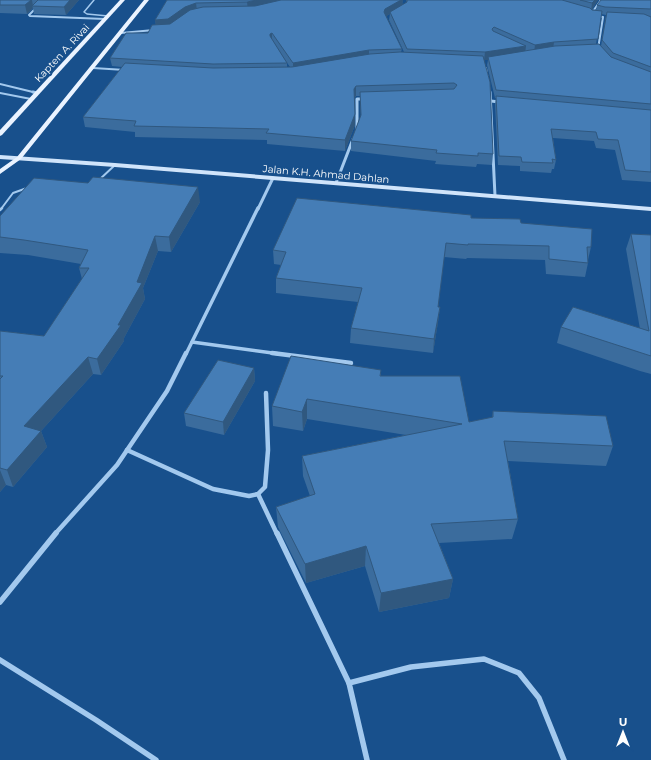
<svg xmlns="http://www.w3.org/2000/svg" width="651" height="760" viewBox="0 0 651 760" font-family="Montserrat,sans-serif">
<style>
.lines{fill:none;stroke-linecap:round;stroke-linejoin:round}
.service-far2{stroke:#a3c9ee;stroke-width:1.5}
.service-far1{stroke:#a3c9ee;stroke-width:2}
.service{stroke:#a3c9ee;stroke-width:2.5}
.minor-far4{stroke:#a3c9ee;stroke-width:2}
.minor-far3{stroke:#a3c9ee;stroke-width:3}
.minor-far2{stroke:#a3c9ee;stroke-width:3.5}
.minor-far1{stroke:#a3c9ee;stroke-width:4.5}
.minor{stroke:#a3c9ee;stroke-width:5.5}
.secondary{fill:#d0e4fa;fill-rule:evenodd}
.primary{fill:#eaf3ff;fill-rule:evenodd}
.wall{fill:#3b6c9d;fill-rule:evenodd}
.shaded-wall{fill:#30587f}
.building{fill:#457db6;stroke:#30587f}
.labels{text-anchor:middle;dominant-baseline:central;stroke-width:4;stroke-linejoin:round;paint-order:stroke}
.far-street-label{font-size:10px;fill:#fff;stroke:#18508c}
</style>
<rect width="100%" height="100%" fill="#18508c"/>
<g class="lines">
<!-- service-far2 -->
<polyline class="service-far2" points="94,0 84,12 87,14 108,16"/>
<!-- service-far1 -->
<g class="service-far1">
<polyline points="0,93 31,99"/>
<polyline points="99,180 115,165"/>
<polyline points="1,209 13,193 27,188"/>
</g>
<!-- service -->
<polyline class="service" points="0,210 2,208"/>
<!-- minor-far4 -->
<g class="minor-far4">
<polyline points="37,7 29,15 30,16 105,19"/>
<polyline points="591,14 601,0"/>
<polyline points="596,16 603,17 598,49"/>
<polyline points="121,33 154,30"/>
<polyline points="93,68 125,70"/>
<polyline points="486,68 490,93"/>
<polyline points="0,84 37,93"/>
</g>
<!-- minor-far3 -->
<g class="minor-far3">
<polyline points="33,92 37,93"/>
<polyline points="490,92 495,196"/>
<polyline points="491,101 499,102"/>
<polyline points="357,129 357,99 365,99"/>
<polyline points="336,183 353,139"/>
<polyline points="258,209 273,178"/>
</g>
<!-- minor-far2 -->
<g class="minor-far2">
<polyline points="192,342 280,354"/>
<polyline points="186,354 258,208"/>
</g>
<!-- minor-far1 -->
<g class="minor-far1">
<polyline points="272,353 351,363"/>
<polyline points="127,450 213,489 249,496 258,494 265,487 268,450 266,393"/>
<polyline points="258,494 277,534"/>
<polyline points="55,534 117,465 167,391 186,353"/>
</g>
<!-- minor -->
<g class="minor">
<polyline points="277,533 349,683"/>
<polyline points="0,602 56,533"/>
<polyline points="0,660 96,720 156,760"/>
<polyline points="367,760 349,683 411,667 484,659 519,673 539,698 564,760"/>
</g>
<!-- secondary -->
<polygon class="secondary" points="0,155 115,163 651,207 651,211 115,167 0,159"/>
<!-- primary -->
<g class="primary">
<polygon points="120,0 125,0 2,135 0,136 0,130"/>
<polygon points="144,0 149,0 21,159 0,174 0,169 17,157"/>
</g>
</g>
<!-- wall -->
<g class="wall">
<polygon points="0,0 79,0 66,15 34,14 33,8 27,14 0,13"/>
<path d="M167,0H403L402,5L407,3L406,0H598L592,9L596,10L597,5L651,0V16H650L651,17V182L622,180L615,150L596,148L594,141L553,138L556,160L554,169H552L551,173L520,171V166L498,165L495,104L496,98H495L487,65L488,60H484L493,154L492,165L477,164L476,167L435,164L436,161L351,151V141L361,117L360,96H356L355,98V125L345,151L267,144V140L135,137V132L85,127L83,117L122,67L112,66L110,58L148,33L156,25L155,20ZM390,14L389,20L404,52H401L402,49L386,16ZM601,14L606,15L601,46L596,44ZM272,41L290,67H287V63Z"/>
<polygon points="88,183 200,202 171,252 158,251 143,288 145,299 124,338 124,341 101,375 93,374 41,431 47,447 13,487 6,485 0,492 0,331 44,336 82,279 79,268 81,264 28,255 0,253 0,216"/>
<polygon points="471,218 521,223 591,247 588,260 588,263 585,277 546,274 545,260 467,258 466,259 444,257 438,307 440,307 438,322 433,353 350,343 351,328 358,302 276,293 276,278 281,265 274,264 273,250"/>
<polygon points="631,234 651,235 651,374 640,371 557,343 561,327 640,329 626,249"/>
<polygon points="254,368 255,381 224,435 186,426 184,413"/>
<polygon points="381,370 381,376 469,422 492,418 493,411 613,446 606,466 508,461 518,519 512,539 439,543 453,579 449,598 379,612 365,566 306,583 278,527 276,507 310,496 303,476 302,456 406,435 307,419 303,431 273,426 272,406"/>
</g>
<!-- shaded-wall -->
<g class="shaded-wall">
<polygon points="31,0 32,0 33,6 32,6 33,8 27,14 25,5"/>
<polygon points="70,0 79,0 66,15 64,7"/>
<polygon points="257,0 291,0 248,10 247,2"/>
<polygon points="401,0 403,0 402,7 390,12 390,14 385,17 384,12 385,9"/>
<polygon points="595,0 598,0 591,11 592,3"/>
<polygon points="196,3 197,11 169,27 156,28 155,20 185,7"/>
<polygon points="272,33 272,41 270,42 270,34"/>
<polygon points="554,42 553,50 534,53 535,45"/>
<polygon points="526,46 525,54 488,57 488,60 484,60 485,52"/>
<polygon points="369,50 369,59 293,71 293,63"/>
<polygon points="356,86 356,96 354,99 354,89"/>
<polygon points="355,114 355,125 345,151 345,140"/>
<polygon points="198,187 200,202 171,252 169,237"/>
<polygon points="155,236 158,251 143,288 145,299 124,338 124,341 101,375 97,359 118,325"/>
<polygon points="440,307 438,322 433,353 434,339"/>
<polygon points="88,357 93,374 41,431 47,447 13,487 7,470 24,426"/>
<polygon points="254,368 255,381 224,435 223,422"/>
<polygon points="307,399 307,419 303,431 302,412"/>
<polygon points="0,470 6,485 0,492"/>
<polygon points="366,546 365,566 306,583 305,564"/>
<polygon points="453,579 449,598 379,612 381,593"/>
</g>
<!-- building -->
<g class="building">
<polygon points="0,0 31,0 25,5 0,5"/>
<polygon points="38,0 70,0 64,7 32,6"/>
<polygon points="167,0 257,0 247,2 196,3 185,7 168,19 155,20"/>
<polygon points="281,0 401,0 385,9 384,12 402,49 369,50 293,63 272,33 270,34 270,36 287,63 213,64 110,58 126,33 148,33 152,25 170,24 190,10 203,7 255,6"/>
<polygon points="407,0 562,0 590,8 592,10 602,11 598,39 554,42 535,45 494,27 492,29 493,31 526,46 485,52 407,49 390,12 407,2"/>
<polygon points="580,0 595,0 592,3"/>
<polygon points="601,0 651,0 651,9 605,7 597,5"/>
<polygon points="607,12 644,14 651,17 651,67 613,53 602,40"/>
<polygon points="599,44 611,57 651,72 651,104 496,90 488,57 555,46"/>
<polygon points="400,52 483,56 490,82 493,154 478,153 478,156 436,153 437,150 351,141 361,115 360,92 454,89 457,85 454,83 356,86 354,89 355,114 345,140 266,133 269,129 134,126 136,121 83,117 125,63 213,68 292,67 370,54"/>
<polygon points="496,96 651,110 651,172 625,170 618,140 598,139 596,132 551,129 556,160 552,159 553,163 522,162 521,157 499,156"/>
<polygon points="93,177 198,187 169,237 155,236 137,282 142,283 118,325 121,325 97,359 88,357 24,426 41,431 7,470 0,468 0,379 3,376 0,376 0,331 44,336 89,268 79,268 88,250 24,240 0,237 0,216 34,178 88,183"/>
<polygon points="297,198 471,215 471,218 520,219 521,223 592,229 591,247 587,247 588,263 549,259 549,246 468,244 468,245 446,243 438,307 440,307 434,339 351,328 362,288 276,278 286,252 273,250"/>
<polygon points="631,234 651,235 651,356 561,327 573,307 649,331"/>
<polygon points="291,356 381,370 380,376 460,376 469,422 493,417 493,411 606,416 613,446 504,441 518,519 431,524 453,579 381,593 366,546 305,564 276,507 315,494 302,456 462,424 307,399 302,412 272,406"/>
<polygon points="218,360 254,368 223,422 184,413"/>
</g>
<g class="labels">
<!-- far-street labels -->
<g class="far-street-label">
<text transform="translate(62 53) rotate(-47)">Kapten A. Rivai</text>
<text transform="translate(326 174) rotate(5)">Jalan K.H. Ahmad Dahlan</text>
</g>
</g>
<!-- north arrow -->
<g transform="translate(623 732)" stroke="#18508c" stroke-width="3" paint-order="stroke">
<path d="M0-3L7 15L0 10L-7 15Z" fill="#ffffff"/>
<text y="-6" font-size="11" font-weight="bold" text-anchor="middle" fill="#ffffff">U</text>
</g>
</svg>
